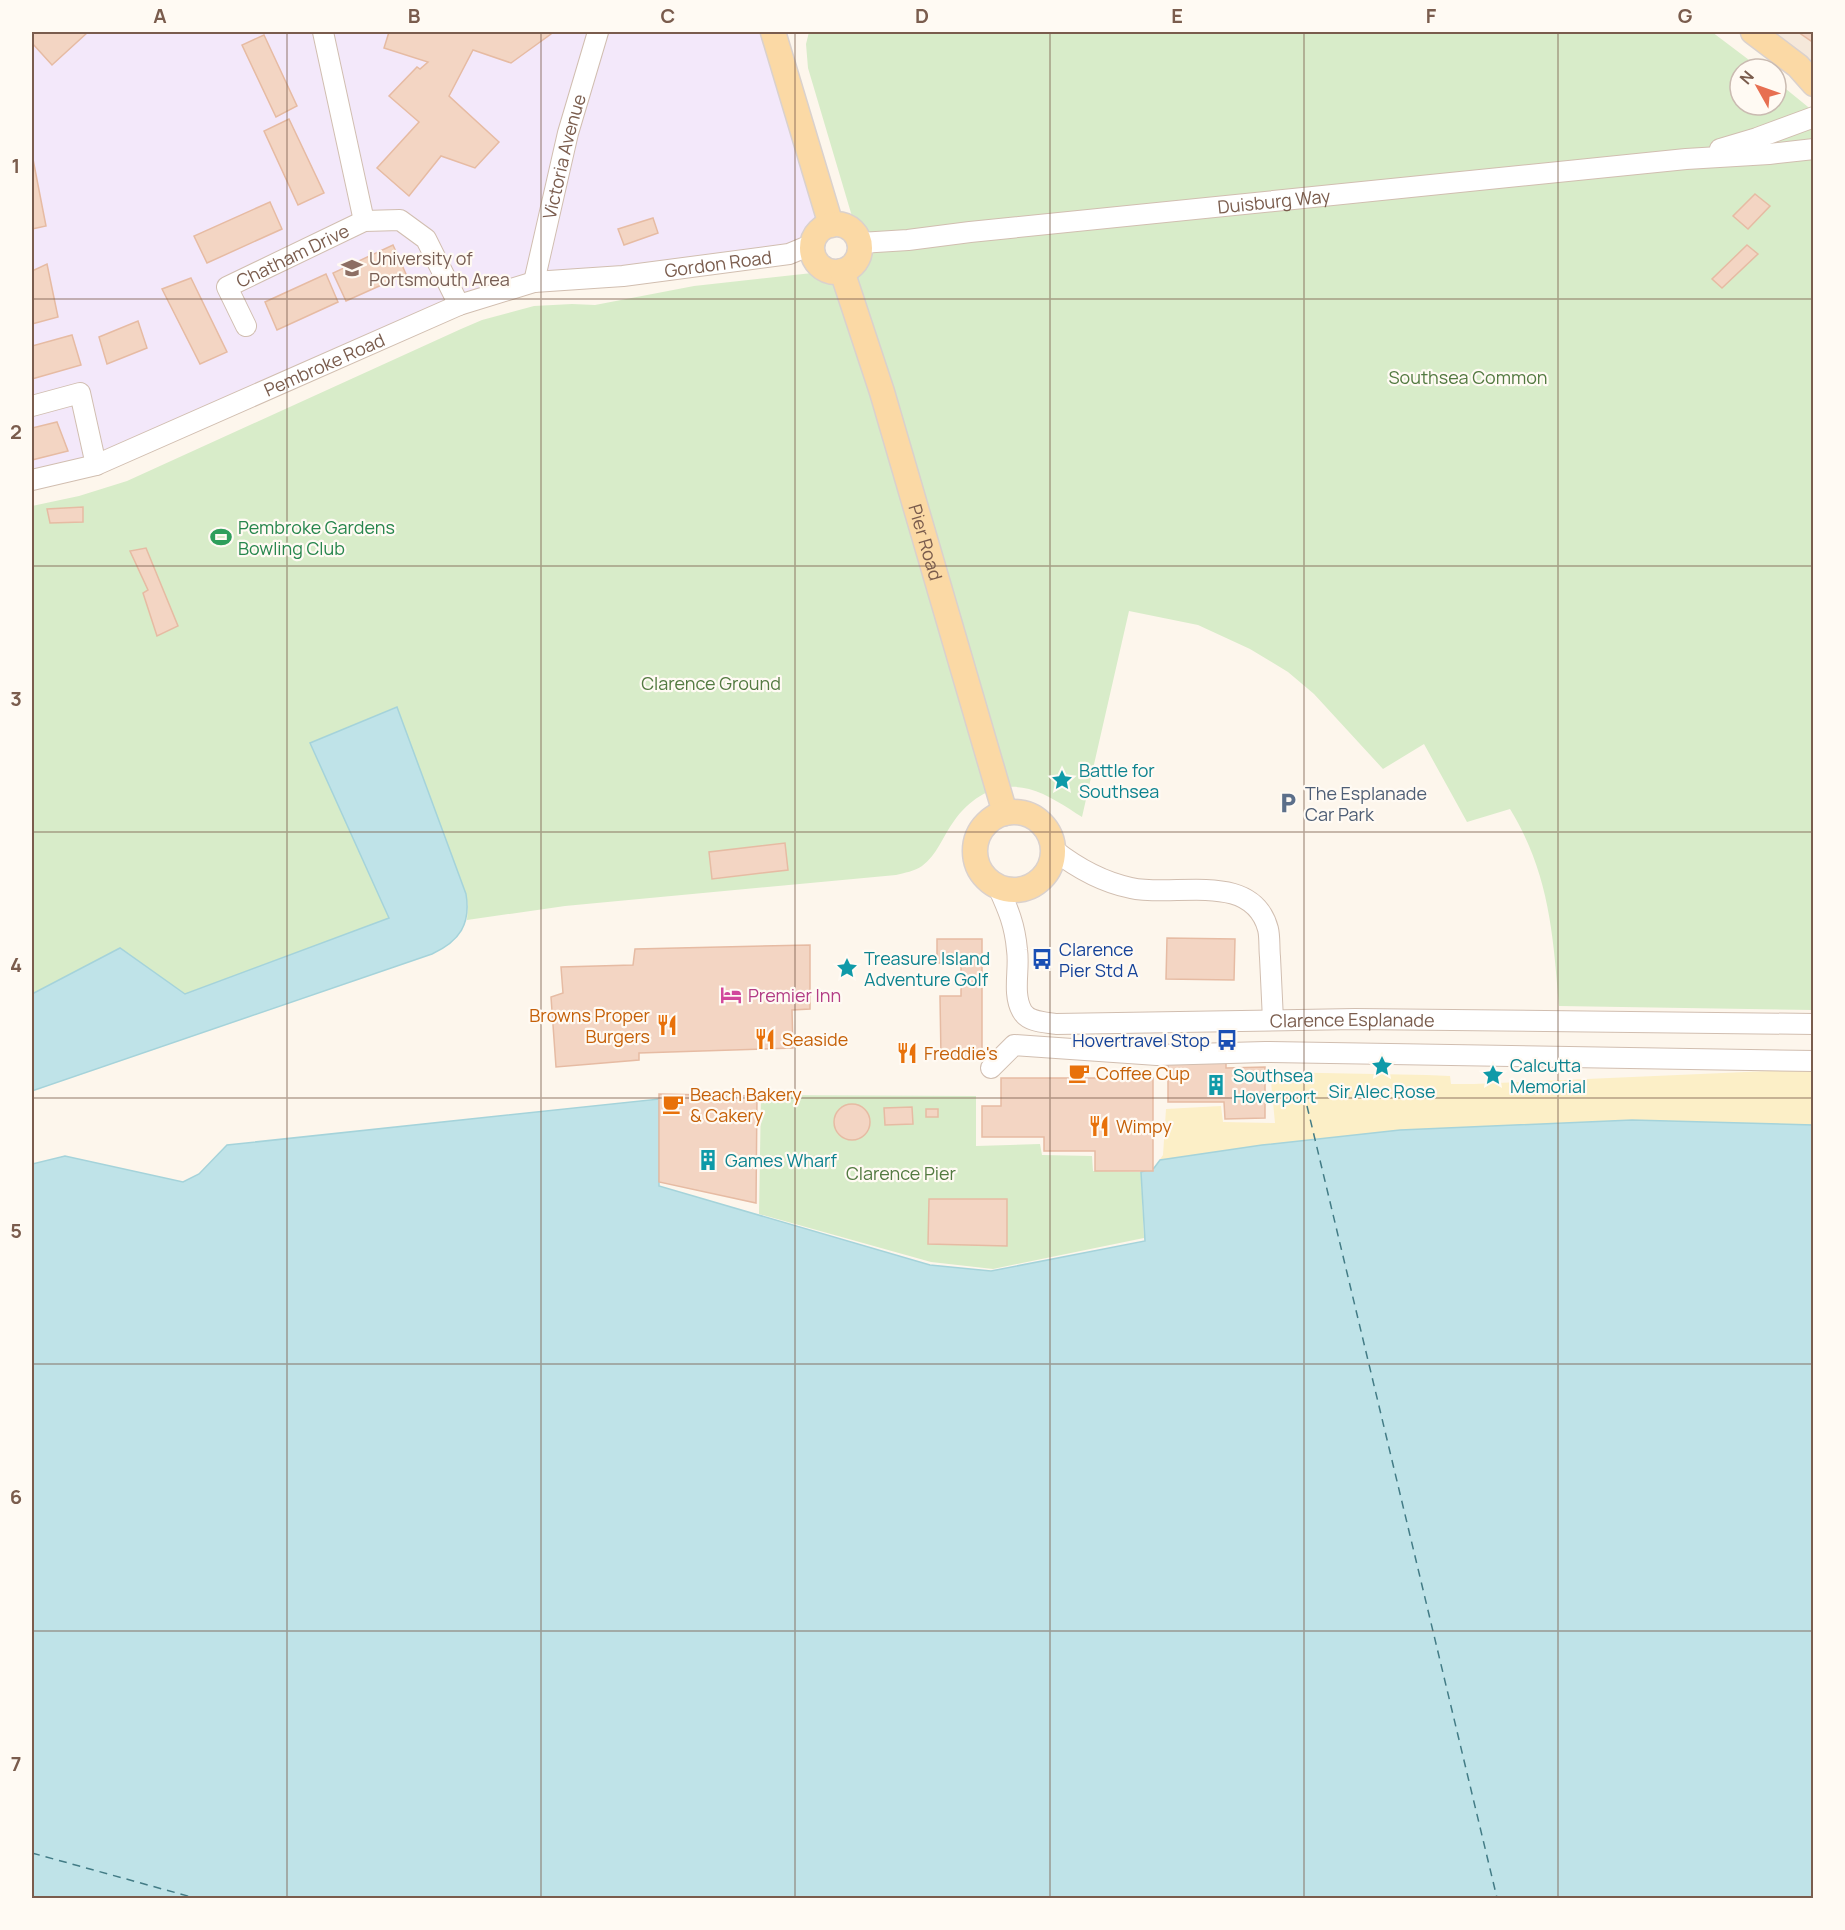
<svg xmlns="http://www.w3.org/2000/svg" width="1845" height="1930" viewBox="0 0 1845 1930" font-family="Manrope,sans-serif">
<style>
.residential{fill:#f5e8da}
.education{fill:#f3e8fa}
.green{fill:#d8ecc9}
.sand{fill:#fcefc7}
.water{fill:#bfe3e8;stroke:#a5d3da;stroke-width:1.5}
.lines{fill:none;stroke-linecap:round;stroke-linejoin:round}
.ferry{stroke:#437c86;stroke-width:1.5;stroke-dasharray:8 6;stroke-linecap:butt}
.building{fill:#f3d5c3;stroke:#e6bba3;stroke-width:1.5}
.minor-casing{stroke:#d1beb0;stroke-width:22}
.major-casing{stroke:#dad1cd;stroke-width:27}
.minor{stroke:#fff;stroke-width:20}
.major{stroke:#fbd9a5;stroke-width:24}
.grid{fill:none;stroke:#7a5c4d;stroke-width:1.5;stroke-opacity:0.55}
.labels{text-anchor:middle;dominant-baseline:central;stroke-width:4.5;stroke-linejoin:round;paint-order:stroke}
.street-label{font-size:18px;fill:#7a5c4d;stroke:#fffaf3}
.education-label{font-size:18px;fill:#785e54;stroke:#fffaf3;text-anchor:start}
.park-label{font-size:18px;fill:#537a41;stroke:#fffaf3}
.leisure-label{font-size:18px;fill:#27864d;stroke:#fffaf3;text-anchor:start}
.culture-label{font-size:18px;fill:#0d838f;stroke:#fffaf3;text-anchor:start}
.service-label{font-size:18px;fill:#4e5e75;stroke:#fffaf3;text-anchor:start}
.transit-label{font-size:18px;fill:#164399;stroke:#fffaf3;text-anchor:start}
.hotel-label{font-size:18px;fill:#b23c85;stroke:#fffaf3;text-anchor:start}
.food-label{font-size:18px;fill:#c56008;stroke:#fffaf3;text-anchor:start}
.neatline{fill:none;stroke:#7a5c4d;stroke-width:2}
.grid-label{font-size:20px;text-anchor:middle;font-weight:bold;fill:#7a5c4d}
</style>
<rect width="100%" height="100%" fill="#fdf6ec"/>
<!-- residential -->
<polygon class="residential" points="1773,32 1813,32 1813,62"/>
<!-- education -->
<polygon class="education" points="32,32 773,32 821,190 813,254 534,282 96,465 32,480"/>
<!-- green -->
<g class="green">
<path d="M809,32H1712L1761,69H1740V105H1776V81L1813,111V1010L1559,1006C1553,933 1549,873 1510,809L1467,822L1424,744L1383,769L1314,694L1288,672L1250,649L1198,625L1129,611L1082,817C1066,807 1048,794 1029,789C998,781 972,796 954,821C943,836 937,855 922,866C915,871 904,873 896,875L565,906L467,920L468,905L466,894L397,708L310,743L390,918L185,994L120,948L32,994V506L79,496L127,481L461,329L482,320L534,306L572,304L595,305L694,286L867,267L808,68L806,44Z"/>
<polygon points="761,1095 976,1096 976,1146 1040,1144 1042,1155 1092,1156 1093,1171 1141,1172 1144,1238 993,1269 931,1262 759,1214"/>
</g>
<!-- sand -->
<polygon class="sand" points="1813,1069 1813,1143 1141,1172 1154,1168 1163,1155 1166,1109 1221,1106 1223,1122 1275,1123 1270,1072 1427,1075 1450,1076 1451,1084 1474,1084"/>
<!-- water -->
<g class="water">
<path d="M397,707L466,894C471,924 460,941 432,954L32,1091V994L120,948L185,994L389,918L310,743Z"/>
<polygon points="659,1099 659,1186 930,1265 991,1271 1145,1241 1141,1172 1154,1168 1160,1160 1262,1145 1400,1130 1632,1120 1813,1125 1813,1898 32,1898 32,1164 65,1156 183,1182 199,1174 227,1145"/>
</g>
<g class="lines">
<!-- ferry -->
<g class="ferry">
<polyline points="1307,1106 1497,1898"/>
<polyline points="32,1853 195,1898"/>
</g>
</g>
<!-- building -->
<g class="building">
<polygon points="32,32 88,32 52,65 32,43"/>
<polygon points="389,32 552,32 551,34 511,63 473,50 449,96 499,142 475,168 441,156 409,196 377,168 419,122 389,96 417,67 420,69 428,62 384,48"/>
<polygon points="1798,32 1814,32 1814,43"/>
<polygon points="264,35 297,106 276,117 242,45"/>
<polygon points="289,119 324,193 298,205 264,131"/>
<polygon points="32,154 46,226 32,229"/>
<polygon points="1755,194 1770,206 1748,229 1733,216"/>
<polygon points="270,202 282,229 207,263 194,236"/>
<polygon points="653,218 658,233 624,245 618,229"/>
<polygon points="393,245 406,274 346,301 333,273"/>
<polygon points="1747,245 1758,254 1722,288 1712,279"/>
<polygon points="47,264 58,317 32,324 32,271"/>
<polygon points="326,274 338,302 277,330 265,302"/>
<polygon points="191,278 227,352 200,364 162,289"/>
<polygon points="138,321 147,348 107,364 99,337"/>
<polygon points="72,335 81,365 32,379 32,346"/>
<polygon points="57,422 68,451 32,460 32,428"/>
<polygon points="83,507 83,522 50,523 47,509"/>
<polygon points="146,548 178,626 157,636 143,593 148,590 130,551"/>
<polygon points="785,843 788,870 712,879 709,852"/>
<polygon points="1167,938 1235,939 1234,980 1166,979"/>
<polygon points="937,939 982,939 982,1056 941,1058 940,996 961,996 961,963 937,963"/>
<polygon points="810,945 810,1009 792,1010 793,1048 639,1053 639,1060 556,1067 551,997 563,993 561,967 633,965 635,949"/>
<polygon points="1226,1062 1226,1068 1265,1067 1265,1118 1225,1119 1224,1102 1168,1102 1168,1063"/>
<polygon points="1001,1078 1153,1078 1153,1171 1095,1171 1095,1151 1044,1151 1044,1137 982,1137 982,1106 1001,1106"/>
<polygon points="659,1094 757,1096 756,1203 659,1182"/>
<circle cx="852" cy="1122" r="18"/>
<polygon points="912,1107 913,1124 885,1125 884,1108"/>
<rect x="926" y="1109" width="12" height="8"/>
<polygon points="929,1199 1007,1199 1007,1246 928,1244"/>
</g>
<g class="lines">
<defs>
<g id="minor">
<polyline points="323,32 364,221"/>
<polyline points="1720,149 1757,138 1814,117"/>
<path id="s1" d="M860,243L908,240L970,232L1686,159L1769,154L1814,149"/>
<path id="s2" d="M534,282L568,133L598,32"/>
<path id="s3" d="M246,326L227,287L364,221L400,220L426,239L459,305"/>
<polyline points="32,406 80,393 96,465"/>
<path id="s4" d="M32,480L96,465L459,305L534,282L623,276L789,254L813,244"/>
<path d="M1054,850C1077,868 1102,882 1131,888C1174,898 1252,870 1268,929C1270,937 1269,948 1270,957C1271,978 1272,999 1273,1020"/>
<path id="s5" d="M998,887C1008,909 1015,925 1017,950C1020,969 1012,993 1022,1011C1028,1022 1044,1022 1056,1024L1355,1019L1814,1024"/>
<polyline points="991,1068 1014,1045 1157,1055 1265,1052 1814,1061"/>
</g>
<g id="major">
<polyline points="773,32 831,225"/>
<polyline points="1753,32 1798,66 1814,84"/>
<circle cx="836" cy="248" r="24"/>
<path id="s6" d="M842,271L882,392L1005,813"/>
<circle cx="1014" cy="851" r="39"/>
</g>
</defs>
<!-- minor casing -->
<use href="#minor" class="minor-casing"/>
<!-- major casing -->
<use href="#major" class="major-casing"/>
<!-- minor -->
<use href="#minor" class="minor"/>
<!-- major -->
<use href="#major" class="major"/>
</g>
<!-- grid -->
<path class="grid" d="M287,32V1898M541,32V1898M795,32V1898M1050,32V1898M1304,32V1898M1558,32V1898M32,299H1814M32,566H1814M32,832H1814M32,1098H1814M32,1364H1814M32,1631H1814"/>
<!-- icons -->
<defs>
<symbol id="university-bare" viewBox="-9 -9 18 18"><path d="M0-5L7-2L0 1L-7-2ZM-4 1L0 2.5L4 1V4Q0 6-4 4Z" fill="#8d6e63" stroke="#fffaf3" stroke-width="2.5" paint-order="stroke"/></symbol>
<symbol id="stadium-bare" viewBox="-9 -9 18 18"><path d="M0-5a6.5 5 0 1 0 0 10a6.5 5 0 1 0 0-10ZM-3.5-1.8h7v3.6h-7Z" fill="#2e9e5b" stroke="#fffaf3" stroke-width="2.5" paint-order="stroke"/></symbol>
<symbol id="sight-bare" viewBox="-9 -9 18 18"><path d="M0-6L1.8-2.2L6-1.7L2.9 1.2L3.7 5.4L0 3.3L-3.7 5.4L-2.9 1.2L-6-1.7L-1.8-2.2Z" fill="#0f9aa8" stroke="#fffaf3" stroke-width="2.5" paint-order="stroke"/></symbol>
<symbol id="parking-bare" viewBox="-9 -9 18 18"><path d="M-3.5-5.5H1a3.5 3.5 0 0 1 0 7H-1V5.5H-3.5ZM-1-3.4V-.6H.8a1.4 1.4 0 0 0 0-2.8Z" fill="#5c6f8a" stroke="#fffaf3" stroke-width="2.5" paint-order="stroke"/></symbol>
<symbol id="bus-bare" viewBox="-9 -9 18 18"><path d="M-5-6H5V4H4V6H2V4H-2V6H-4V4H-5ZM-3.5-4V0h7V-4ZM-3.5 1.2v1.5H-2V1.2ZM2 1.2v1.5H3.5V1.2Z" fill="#1a4fb4" stroke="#fffaf3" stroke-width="2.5" paint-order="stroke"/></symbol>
<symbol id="hotel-bare" viewBox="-9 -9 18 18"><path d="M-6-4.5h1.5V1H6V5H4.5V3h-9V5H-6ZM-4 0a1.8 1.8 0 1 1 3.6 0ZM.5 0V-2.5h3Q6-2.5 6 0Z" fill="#d1479c" stroke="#fffaf3" stroke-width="2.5" paint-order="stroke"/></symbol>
<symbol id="restaurant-bare" viewBox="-9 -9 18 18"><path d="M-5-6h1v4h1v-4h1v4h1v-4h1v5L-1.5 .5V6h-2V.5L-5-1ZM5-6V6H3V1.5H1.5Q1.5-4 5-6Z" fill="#e8710a" stroke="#fffaf3" stroke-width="2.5" paint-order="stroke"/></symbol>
<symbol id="cafe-bare" viewBox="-9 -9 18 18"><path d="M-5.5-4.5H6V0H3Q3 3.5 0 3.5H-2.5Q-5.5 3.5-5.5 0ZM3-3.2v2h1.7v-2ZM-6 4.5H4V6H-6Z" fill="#e8710a" stroke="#fffaf3" stroke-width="2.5" paint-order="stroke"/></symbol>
<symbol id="building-bare" viewBox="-9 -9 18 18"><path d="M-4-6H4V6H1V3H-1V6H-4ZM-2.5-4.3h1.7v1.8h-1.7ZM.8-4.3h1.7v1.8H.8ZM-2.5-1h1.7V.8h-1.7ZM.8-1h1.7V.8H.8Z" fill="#0f9aa8" stroke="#fffaf3" stroke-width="2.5" paint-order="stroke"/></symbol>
</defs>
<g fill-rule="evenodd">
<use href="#university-bare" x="337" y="253" width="30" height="30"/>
<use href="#stadium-bare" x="206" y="522" width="30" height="30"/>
<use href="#sight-bare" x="1047" y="765" width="30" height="30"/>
<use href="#parking-bare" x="1273" y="788" width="30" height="30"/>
<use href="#bus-bare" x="1027" y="944" width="30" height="30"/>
<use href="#sight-bare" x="832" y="953" width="30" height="30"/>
<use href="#hotel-bare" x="716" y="980" width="30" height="30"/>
<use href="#restaurant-bare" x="652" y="1010" width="30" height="30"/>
<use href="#restaurant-bare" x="750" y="1024" width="30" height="30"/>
<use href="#bus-bare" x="1212" y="1025" width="30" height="30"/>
<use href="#restaurant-bare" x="892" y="1038" width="30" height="30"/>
<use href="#sight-bare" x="1367" y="1051" width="30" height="30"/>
<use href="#cafe-bare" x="1064" y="1058" width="30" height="30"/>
<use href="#sight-bare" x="1478" y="1060" width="30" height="30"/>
<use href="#building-bare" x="1201" y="1070" width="30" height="30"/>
<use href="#cafe-bare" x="658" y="1089" width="30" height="30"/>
<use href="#restaurant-bare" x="1084" y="1111" width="30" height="30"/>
<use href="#building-bare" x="693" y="1145" width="30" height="30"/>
</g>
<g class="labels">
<!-- street labels -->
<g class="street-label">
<text stroke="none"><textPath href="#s2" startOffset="129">Victoria Avenue</textPath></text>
<text stroke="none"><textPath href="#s1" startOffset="416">Duisburg Way</textPath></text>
<text stroke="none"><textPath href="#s3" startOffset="116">Chatham Drive</textPath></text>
<text stroke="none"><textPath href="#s4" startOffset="726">Gordon Road</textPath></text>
<text stroke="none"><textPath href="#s4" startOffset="315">Pembroke Road</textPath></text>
<text stroke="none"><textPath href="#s6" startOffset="284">Pier Road</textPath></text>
<text stroke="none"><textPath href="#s5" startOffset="462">Clarence Esplanade</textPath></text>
</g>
<!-- education labels -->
<g class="education-label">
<text x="369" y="258">University of<tspan x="369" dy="21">Portsmouth Area</tspan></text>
</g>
<!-- park labels -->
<g class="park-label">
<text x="1468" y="377">Southsea Common</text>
<text x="711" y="683">Clarence Ground</text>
<text x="901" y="1173">Clarence Pier</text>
</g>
<!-- leisure labels -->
<g class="leisure-label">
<text x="238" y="527">Pembroke Gardens<tspan x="238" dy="21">Bowling Club</tspan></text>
</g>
<!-- culture labels -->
<g class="culture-label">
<text x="1079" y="770">Battle for<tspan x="1079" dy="21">Southsea</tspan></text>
<text x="864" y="958">Treasure Island<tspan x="864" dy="21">Adventure Golf</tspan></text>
<text x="1510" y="1065">Calcutta<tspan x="1510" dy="21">Memorial</tspan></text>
<text x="1233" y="1075">Southsea<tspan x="1233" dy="21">Hoverport</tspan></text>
<text x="1382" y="1091" text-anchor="middle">Sir Alec Rose</text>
<text x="725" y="1160">Games Wharf</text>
</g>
<!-- service labels -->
<g class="service-label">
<text x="1305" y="793">The Esplanade<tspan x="1305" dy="21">Car Park</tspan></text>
</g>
<!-- transit labels -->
<g class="transit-label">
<text x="1059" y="949">Clarence<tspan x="1059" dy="21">Pier Std A</tspan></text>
<text x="1210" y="1040" text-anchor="end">Hovertravel Stop</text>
</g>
<!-- hotel labels -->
<g class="hotel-label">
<text x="748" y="995">Premier Inn</text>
</g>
<!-- food labels -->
<g class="food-label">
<text x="650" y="1015" text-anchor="end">Browns Proper<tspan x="650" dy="21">Burgers</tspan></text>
<text x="782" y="1039">Seaside</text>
<text x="924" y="1053">Freddie's</text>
<text x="1096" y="1073">Coffee Cup</text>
<text x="690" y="1094">Beach Bakery<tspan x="690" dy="21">&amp; Cakery</tspan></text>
<text x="1116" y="1126">Wimpy</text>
</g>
</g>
<!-- border -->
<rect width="1845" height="1930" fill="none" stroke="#fffaf3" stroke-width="66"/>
<!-- north arrow -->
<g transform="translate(1758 87) rotate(310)"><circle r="28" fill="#fffaf3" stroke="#cabbb1" stroke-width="1.5"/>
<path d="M0-4.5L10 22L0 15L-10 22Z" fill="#e76f51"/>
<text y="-9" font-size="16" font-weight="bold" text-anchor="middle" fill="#7a5c4d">N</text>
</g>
<rect x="33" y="33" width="1779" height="1864" class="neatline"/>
<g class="grid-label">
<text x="160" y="23">A</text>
<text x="414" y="23">B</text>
<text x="668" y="23">C</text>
<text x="922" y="23">D</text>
<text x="1177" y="23">E</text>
<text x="1431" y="23">F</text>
<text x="1685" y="23">G</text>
<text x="16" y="173">1</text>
<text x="16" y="439">2</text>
<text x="16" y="706">3</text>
<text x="16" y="972">4</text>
<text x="16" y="1238">5</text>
<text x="16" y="1504">6</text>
<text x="16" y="1771">7</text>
</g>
</svg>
